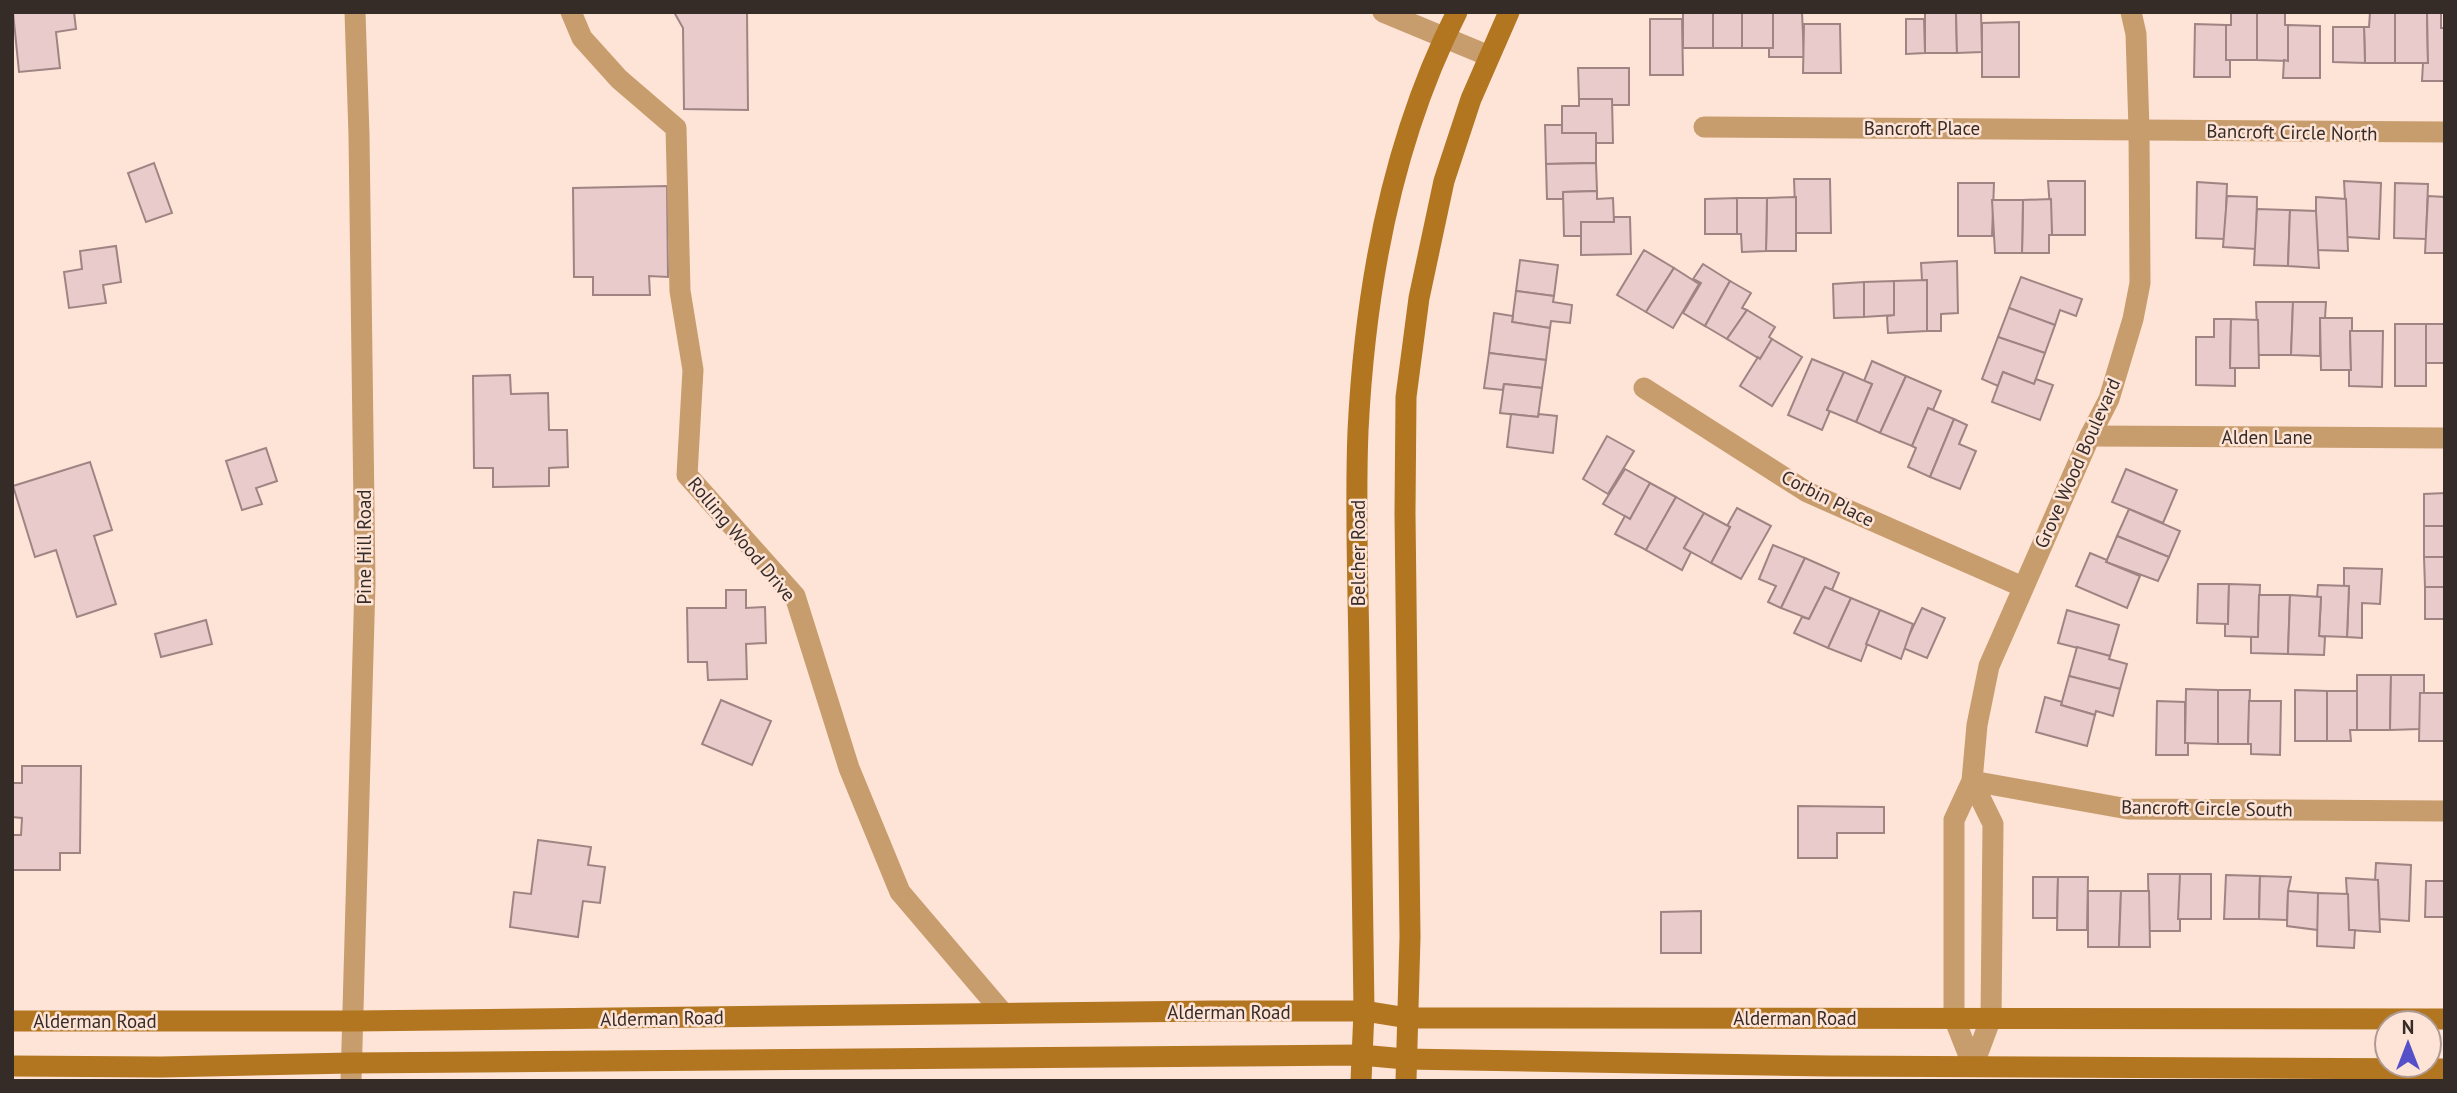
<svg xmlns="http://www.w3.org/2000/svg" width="2457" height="1093" viewBox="0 0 2457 1093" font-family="'PT Sans',sans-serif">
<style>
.building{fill:#e8cbca;stroke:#9f8483;stroke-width:2}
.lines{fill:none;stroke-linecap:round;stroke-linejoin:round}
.street{stroke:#c79d6d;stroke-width:21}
.secondary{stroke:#b37620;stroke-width:21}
.labels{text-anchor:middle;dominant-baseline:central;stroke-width:5;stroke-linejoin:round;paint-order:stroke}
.street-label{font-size:19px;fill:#362c27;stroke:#fee3d7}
</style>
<rect width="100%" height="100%" fill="#fee3d7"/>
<!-- building -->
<g class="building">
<polygon points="13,12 74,12 76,29 56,32 60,68 19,72"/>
<polygon points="674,12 747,12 748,110 684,109 683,28"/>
<rect x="1683" y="12" width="30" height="36"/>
<rect x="1713" y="12" width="29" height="36"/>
<rect x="1742" y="12" width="31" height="36"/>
<polygon points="1773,12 1802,12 1804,57 1769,57 1769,48 1773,48"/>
<polygon points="1925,12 1956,12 1957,53 1925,53"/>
<polygon points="1956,12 1981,12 1982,52 1957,53"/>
<polygon points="2231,12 2257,12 2257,60 2226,60 2226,25 2231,25"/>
<polygon points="2257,12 2285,12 2285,25 2288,25 2288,61 2257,60"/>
<polygon points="2370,12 2395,12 2395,63 2365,63 2364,27 2369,27"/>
<polygon points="2395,12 2427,12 2428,63 2395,63"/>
<polygon points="2427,12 2441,12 2441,28 2445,28 2445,81 2422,81 2423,63 2428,63"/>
<polygon points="1650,19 1682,19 1683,75 1650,75"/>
<polygon points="1906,19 1924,19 1925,53 1906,54"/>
<polygon points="2019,22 2019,77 1982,77 1982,23"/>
<polygon points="1804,24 1840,24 1841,73 1803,73"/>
<polygon points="2195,24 2226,25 2226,60 2230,60 2230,77 2194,77"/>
<polygon points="2288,25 2320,26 2320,78 2283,78 2284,60 2288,61"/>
<polygon points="2333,27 2364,27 2365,63 2333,62"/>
<polygon points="1578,68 1629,68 1629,105 1612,105 1612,99 1579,99"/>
<polygon points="1579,99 1612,99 1613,143 1596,143 1596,133 1562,133 1562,106 1579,106"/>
<polygon points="1545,125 1562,125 1562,133 1596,133 1596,163 1546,164"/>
<polygon points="154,163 172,213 146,222 128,173"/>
<polygon points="1596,163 1597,191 1563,192 1563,199 1547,199 1546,164"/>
<polygon points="1794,179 1830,179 1831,233 1796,233"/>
<polygon points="2048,181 2085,181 2085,235 2052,235"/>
<polygon points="2344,181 2381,183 2379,239 2347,237"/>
<polygon points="2197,182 2227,184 2225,239 2196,238"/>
<polygon points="1958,183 1994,183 1992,236 1958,236"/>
<polygon points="2395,183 2428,184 2426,239 2394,238"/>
<polygon points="667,186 668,277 649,276 650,295 593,295 593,277 574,277 573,188"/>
<polygon points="1597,191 1597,199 1613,198 1614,222 1581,222 1581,236 1564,236 1563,192"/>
<polygon points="2227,196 2257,197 2256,249 2223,247"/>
<polygon points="2428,196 2445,197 2445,253 2425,253"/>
<polygon points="1796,197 1796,251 1766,251 1767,198"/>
<polygon points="2316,197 2346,199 2348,251 2316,250"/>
<polygon points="1737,198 1737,234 1705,234 1705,199"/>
<polygon points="1737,198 1767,198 1766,251 1742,252 1741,234 1737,234"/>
<polygon points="2051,199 2052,235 2049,235 2049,253 2022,253 2023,200"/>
<polygon points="1992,200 2023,200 2022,253 1995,253"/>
<polygon points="2257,209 2290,210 2288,266 2254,265"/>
<polygon points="2290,210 2316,211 2319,268 2288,266"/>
<polygon points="1614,217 1630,217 1631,254 1581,255 1581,222 1614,222"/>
<polygon points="116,246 121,282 103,285 106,303 69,308 64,272 82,269 80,251"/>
<polygon points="1644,250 1674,268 1646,312 1617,295"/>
<polygon points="1520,260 1558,265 1554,296 1516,291"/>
<polygon points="1957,261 1958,313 1941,314 1941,331 1927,331 1927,280 1922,280 1921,263"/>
<polygon points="1703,264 1730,281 1705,326 1683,313 1701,283 1693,279"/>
<polygon points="1674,268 1699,284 1673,328 1646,312"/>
<polygon points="2021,277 2082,299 2076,316 2060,310 2055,325 2009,308"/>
<polygon points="1927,280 1927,331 1888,333 1887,316 1894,315 1894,281"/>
<polygon points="1730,281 1751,293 1742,308 1747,310 1727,339 1705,326"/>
<polygon points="1894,281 1894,315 1864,317 1864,282"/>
<polygon points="1864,282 1864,317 1834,318 1833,284"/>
<polygon points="1516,291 1554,296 1553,302 1572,305 1570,323 1551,321 1550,328 1512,322"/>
<polygon points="2256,302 2293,302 2291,355 2258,355"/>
<polygon points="2293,302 2326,302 2325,318 2320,318 2320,356 2291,355"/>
<polygon points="2009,308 2055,325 2045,353 1998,337"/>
<polygon points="1747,310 1775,327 1769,337 1772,339 1760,359 1727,339"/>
<polygon points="1494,313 1513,316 1512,322 1550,328 1546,360 1489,353"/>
<polygon points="2320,318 2352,318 2352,331 2350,331 2351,370 2321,370"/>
<polygon points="2214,319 2231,319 2230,368 2235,368 2235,386 2196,385 2196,337 2214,337"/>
<polygon points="2231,319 2258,320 2259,368 2230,368"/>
<rect x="2395" y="324" width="31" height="62"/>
<rect x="2426" y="324" width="19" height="39"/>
<polygon points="2350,331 2383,331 2382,387 2349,386 2349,370 2351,370"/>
<polygon points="1998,337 2045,353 2034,384 2003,372 1998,386 1982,379"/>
<polygon points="1772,339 1802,357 1772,406 1740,386 1758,357 1760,359"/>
<polygon points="1489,353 1546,360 1542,388 1504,384 1503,390 1484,388"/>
<polygon points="1812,359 1844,372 1827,410 1830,411 1822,430 1788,415"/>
<polygon points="1872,361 1906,376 1880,433 1856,422 1872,384 1864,381"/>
<polygon points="1844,372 1872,384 1856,422 1827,410"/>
<polygon points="2003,372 2034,384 2036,379 2053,385 2040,420 1992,402"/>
<polygon points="510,375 511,394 548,393 549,430 567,430 568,467 549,468 549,486 493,487 493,468 474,468 473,376"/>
<polygon points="1906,376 1941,391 1933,410 1928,408 1912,446 1880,433"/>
<polygon points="1504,384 1542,388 1538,417 1500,413"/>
<polygon points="1928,408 1954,419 1930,477 1908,467 1916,448 1912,446"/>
<polygon points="1511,414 1538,417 1539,414 1557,416 1553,453 1507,447"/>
<polygon points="1954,419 1967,425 1959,444 1976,451 1960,489 1930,477"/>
<polygon points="1607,436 1634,451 1608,494 1583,479"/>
<polygon points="266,448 277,481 256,488 262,504 242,510 226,461"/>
<polygon points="90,462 112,530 94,536 116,604 77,617 56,550 35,557 13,486"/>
<polygon points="1625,469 1650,483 1630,519 1603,504"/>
<polygon points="2126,469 2177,490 2163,523 2112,502"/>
<polygon points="1650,483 1676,497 1646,550 1615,534 1625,516 1630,519"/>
<polygon points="2445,493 2445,526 2424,526 2424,494"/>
<polygon points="1676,497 1704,513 1684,548 1691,552 1682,570 1646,550"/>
<polygon points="1737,508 1771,526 1741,579 1711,563 1730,527 1727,526"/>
<polygon points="2129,509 2180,531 2169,557 2117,536"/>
<polygon points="1704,513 1730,527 1711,563 1684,548"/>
<rect x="2424" y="526" width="21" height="31"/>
<polygon points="2117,536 2169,557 2158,581 2106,562"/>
<polygon points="1773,545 1805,558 1781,608 1768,602 1776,586 1759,579"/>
<polygon points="2090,553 2107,560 2106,562 2140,576 2127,608 2076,586"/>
<polygon points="2424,557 2445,557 2445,587 2425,587"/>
<polygon points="1805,558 1839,573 1832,590 1825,587 1809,619 1781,608"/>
<polygon points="2344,568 2382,569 2380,604 2362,603 2362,638 2347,637 2349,586 2344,586"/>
<polygon points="2198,584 2229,584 2228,624 2197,623"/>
<polygon points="2229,584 2260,585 2258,637 2225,636 2225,624 2228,624"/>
<polygon points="2318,585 2349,586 2347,637 2319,636 2321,597 2317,597"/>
<polygon points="1825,587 1851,598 1828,648 1794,633 1802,617 1809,619"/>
<rect x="2425" y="587" width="20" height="32"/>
<polygon points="726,590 746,590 746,608 765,607 766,643 746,644 747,679 708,680 707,662 688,662 687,608 726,608"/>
<polygon points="2259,595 2290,595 2288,654 2251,653 2251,637 2258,637"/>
<polygon points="2290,595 2321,597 2319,636 2325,637 2324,655 2288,654"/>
<polygon points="1851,598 1880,610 1861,661 1828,648"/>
<polygon points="1922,608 1945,618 1927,658 1903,648"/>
<polygon points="1880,610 1913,624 1901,659 1866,644"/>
<polygon points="2067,610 2119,625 2110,656 2058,643"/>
<polygon points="206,620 212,644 161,657 155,634"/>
<polygon points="2077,647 2110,656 2109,659 2127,664 2120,689 2069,676"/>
<polygon points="2357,675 2391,675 2390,730 2357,730"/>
<polygon points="2391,675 2424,675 2424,693 2420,693 2420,729 2390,730"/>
<polygon points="2069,676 2120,689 2113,716 2096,711 2095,715 2061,705"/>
<polygon points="2186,689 2218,690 2218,744 2185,743"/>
<polygon points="2218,690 2250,690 2248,744 2218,744"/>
<polygon points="2295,690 2327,691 2327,741 2295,741"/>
<polygon points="2327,691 2357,691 2357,730 2350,730 2351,741 2327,741"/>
<polygon points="2420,693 2445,693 2445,741 2419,741"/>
<polygon points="2045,697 2062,702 2061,705 2095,715 2087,746 2036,732"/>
<polygon points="721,700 771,721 752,765 702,744"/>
<polygon points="2157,701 2185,702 2185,743 2188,743 2188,755 2156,755"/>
<polygon points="2249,701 2281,701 2280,755 2251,754 2251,744 2248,744"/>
<polygon points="22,766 81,766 80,853 60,853 60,870 12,870 12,835 21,835 22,818 12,817 12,783 22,783"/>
<polygon points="1798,806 1884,807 1884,833 1837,833 1837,858 1798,858"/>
<polygon points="538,840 591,847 588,865 605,867 600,903 583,901 578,937 510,927 514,892 531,894"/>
<polygon points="2376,863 2411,865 2409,921 2379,919 2378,880 2375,880"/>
<polygon points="2148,874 2180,874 2180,931 2149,931"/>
<polygon points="2180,874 2211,874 2211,919 2178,919"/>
<polygon points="2226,875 2260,876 2259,919 2224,919"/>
<polygon points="2260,876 2291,877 2288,891 2287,920 2259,919"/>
<polygon points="2033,877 2058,877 2057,918 2033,918"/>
<polygon points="2058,877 2088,877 2087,930 2057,930"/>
<polygon points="2346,878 2378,880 2380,932 2349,930"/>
<polygon points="2426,881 2445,881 2445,917 2425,917"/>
<polygon points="2088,891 2121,891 2119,947 2088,947"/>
<polygon points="2121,891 2149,891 2150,947 2119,947"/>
<polygon points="2288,891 2318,893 2318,930 2287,926"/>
<polygon points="2318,893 2348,894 2349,930 2355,930 2354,948 2317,946"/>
<polygon points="1701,911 1701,953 1661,953 1661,912"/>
</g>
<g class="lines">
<!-- street -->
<g class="street">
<polyline points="571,12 582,38 619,79 676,128 680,291 693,370 687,475 795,596 849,768 900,892 1003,1013"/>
<polyline points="1383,12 1489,56"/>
<polyline points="1704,127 2445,132"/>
<polyline points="1644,388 1807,492 2023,587"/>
<polyline points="2090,436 2445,438"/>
<polyline points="1972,781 1993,824 1991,1018 1973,1066 1954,1018 1954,820 1972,781 1977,725 1989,666 2090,436 2109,399 2133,319 2140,283 2139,129 2136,34 2131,12"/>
<polyline points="1972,781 2128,809 2445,811"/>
<polyline points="351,1081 365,583 359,135 355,12"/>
</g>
<!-- secondary -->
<g class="secondary">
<polyline points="12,1021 354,1021 1214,1011 1364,1011 1408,1018 2445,1019"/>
<polyline points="12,1066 161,1067 351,1063 1361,1055 1405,1059 1830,1066 2445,1069"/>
<path d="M1361,1081L1364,1011C1362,892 1361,772 1359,652C1358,579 1355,504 1358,431C1365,289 1392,140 1457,12"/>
<polyline points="1406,1081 1410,937 1405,513 1406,397 1419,298 1444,181 1471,99 1509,12"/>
</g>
</g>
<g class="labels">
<!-- street labels -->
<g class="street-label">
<text x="1922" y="128">Bancroft Place</text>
<text transform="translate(2292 132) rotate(1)">Bancroft Circle North</text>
<text x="2267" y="437">Alden Lane</text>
<text transform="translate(2077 463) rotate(-66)">Grove Wood Boulevard</text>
<text transform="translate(1828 498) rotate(27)">Corbin Place</text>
<text transform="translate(742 539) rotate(50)">Rolling Wood Drive</text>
<text transform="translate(364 547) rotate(-90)">Pine Hill Road</text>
<text transform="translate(1358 553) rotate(-90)">Belcher Road</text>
<text transform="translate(2207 808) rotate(1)">Bancroft Circle South</text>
<text x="1229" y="1012">Alderman Road</text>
<text transform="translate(662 1018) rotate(-1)">Alderman Road</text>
<text x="1795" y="1018">Alderman Road</text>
<text x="95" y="1021">Alderman Road</text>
</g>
</g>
<!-- border -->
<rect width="2457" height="1093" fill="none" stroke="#362c27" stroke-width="28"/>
<!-- north arrow -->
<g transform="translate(2408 1044)"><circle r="33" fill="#fee3d7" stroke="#ae9a91" stroke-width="2"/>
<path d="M0-5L12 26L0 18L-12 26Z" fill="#5550c8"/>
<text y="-10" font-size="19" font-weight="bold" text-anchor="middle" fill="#362c27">N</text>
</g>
</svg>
